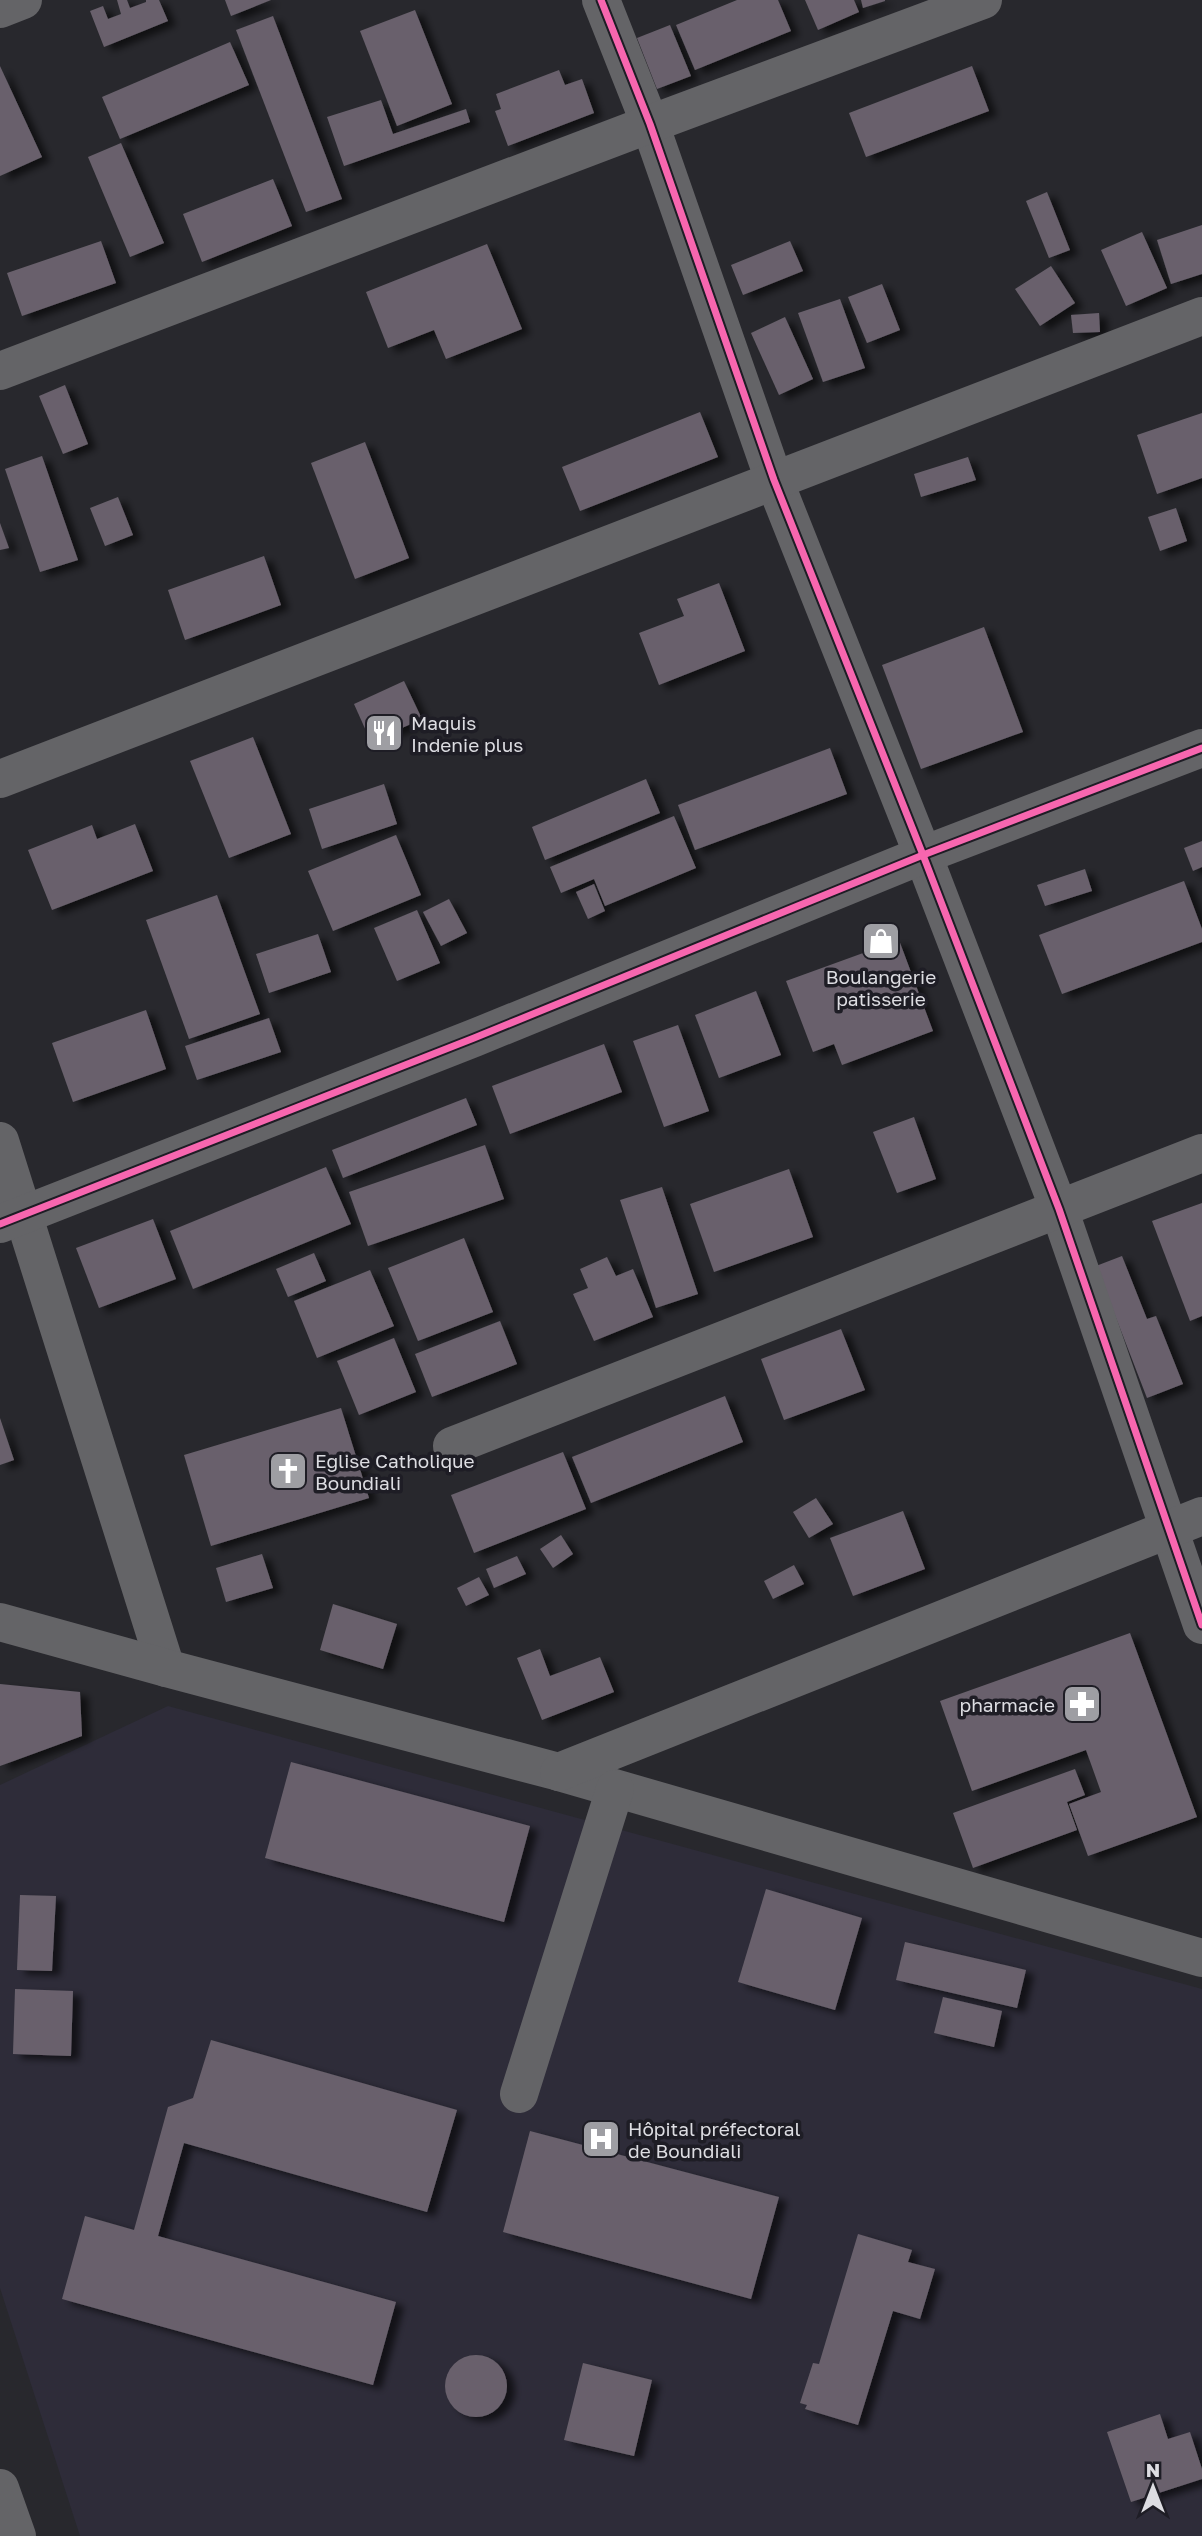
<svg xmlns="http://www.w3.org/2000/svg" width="1202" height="2536" viewBox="0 0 1202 2536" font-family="'Golos Text',sans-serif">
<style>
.built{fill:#2e2c39}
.building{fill:#69616c;filter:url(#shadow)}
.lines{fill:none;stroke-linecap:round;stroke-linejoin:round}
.minor{stroke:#646467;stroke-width:38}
.cycleway-casing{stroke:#1e1d25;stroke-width:11}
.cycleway{stroke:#f766af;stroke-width:7}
.labels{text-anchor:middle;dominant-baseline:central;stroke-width:7;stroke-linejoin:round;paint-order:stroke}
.poi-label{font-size:19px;fill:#dddde2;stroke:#1e1d25;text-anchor:start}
</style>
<defs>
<filter id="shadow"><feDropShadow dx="8" dy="4.5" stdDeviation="3.5" flood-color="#0009"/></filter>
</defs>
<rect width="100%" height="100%" fill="#28282d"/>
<!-- built -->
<polygon class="built" points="168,1706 1202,1989 1202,2536 80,2536 0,2288 0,1785"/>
<!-- building -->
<g class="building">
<polygon points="117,0 127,0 130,8 146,2 146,0 159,0 168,21 104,47 90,11 103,6 108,19 121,14"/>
<polygon points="225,0 271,0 231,16"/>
<polygon points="737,0 778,0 791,31 695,70 676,25"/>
<polygon points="805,0 854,0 859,12 818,30"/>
<polygon points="861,0 885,0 885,1 863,8"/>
<polygon points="415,10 452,104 397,126 360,31"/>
<polygon points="273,16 342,199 306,212 236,30"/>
<polygon points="670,25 691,76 657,89 637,38"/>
<polygon points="230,42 249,85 120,139 102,97"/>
<polygon points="0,66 42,157 0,176"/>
<polygon points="972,66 989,111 866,157 849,113"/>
<polygon points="559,70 565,85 582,79 594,113 508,146 495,111 501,109 496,94"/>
<polygon points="381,100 393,134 466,109 470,122 344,166 327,117"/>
<polygon points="121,143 164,243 130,257 88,157"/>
<polygon points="273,179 292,226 202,262 183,214"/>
<polygon points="1047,192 1070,250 1049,258 1026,201"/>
<polygon points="1202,225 1202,274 1171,284 1157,240"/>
<polygon points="1142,232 1167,288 1126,306 1101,250"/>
<polygon points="101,241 116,283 22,316 7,273"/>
<polygon points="790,241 803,271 743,295 731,265"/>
<polygon points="487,244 522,329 446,359 434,330 388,348 366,292"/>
<polygon points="1051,266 1075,303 1040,326 1015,289"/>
<polygon points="882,284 900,330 867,343 848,297"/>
<polygon points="840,299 865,368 823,382 798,313"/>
<polygon points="1099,313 1100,332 1073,333 1071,315"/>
<polygon points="785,317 813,379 779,395 751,333"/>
<polygon points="65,385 88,444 63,454 39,396"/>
<polygon points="700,412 718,457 580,511 562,467"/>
<polygon points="1202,413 1202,478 1157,494 1137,435"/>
<polygon points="365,442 409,558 355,579 311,463"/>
<polygon points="42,456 78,560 40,572 5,469"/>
<polygon points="968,457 976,480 921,497 914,474"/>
<polygon points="118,497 133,535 105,546 90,508"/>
<polygon points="1176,508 1187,541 1160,551 1148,517"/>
<polygon points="0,523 9,548 0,550"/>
<polygon points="264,556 281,605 185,640 168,590"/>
<polygon points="719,583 745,651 659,685 639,633 684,616 677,599"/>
<polygon points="984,627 1023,732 921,769 882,665"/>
<polygon points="404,681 422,719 371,742 354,704"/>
<polygon points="253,737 291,834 229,858 190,761"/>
<polygon points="830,748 847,794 695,850 678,805"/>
<polygon points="646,779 660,813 545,860 532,827"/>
<polygon points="384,784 397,824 322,849 309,809"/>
<polygon points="674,816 696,868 605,906 594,879 561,893 550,867"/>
<polygon points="135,824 153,871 52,910 28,850 92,825 97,839"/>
<polygon points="396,835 421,895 333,931 308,871"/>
<polygon points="1202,841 1202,867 1193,871 1184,848"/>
<polygon points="1085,869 1092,891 1045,906 1037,885"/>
<polygon points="1184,881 1202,929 1202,942 1062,994 1039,935"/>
<polygon points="594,884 605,911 588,919 576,892"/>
<polygon points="217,895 260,1014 189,1039 146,920"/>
<polygon points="449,899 467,933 441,946 423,912"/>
<polygon points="417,910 440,963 397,981 374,928"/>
<polygon points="318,934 331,972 269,993 256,954"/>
<polygon points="899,940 933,1031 842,1065 834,1044 813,1052 786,981"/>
<polygon points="756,991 781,1055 719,1078 695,1015"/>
<polygon points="146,1010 166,1069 73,1102 52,1043"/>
<polygon points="269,1018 281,1052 197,1080 185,1046"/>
<polygon points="678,1025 709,1111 664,1127 633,1041"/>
<polygon points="604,1044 622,1092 510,1134 492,1086"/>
<polygon points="466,1098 477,1125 343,1178 332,1150"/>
<polygon points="914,1117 936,1179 897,1193 873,1132"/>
<polygon points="485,1145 504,1199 368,1246 349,1192"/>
<polygon points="326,1167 351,1224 193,1289 170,1231"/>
<polygon points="789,1169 813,1237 714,1272 690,1204"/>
<polygon points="662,1187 698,1294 656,1308 620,1200"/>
<polygon points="1202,1203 1202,1316 1190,1321 1152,1221"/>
<polygon points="153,1219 176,1279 99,1308 76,1248"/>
<polygon points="464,1238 493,1312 418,1341 388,1268"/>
<polygon points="314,1253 326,1281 288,1297 276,1269"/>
<polygon points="1122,1256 1147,1319 1156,1316 1183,1384 1147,1398 1096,1266"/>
<polygon points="607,1257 616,1276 633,1269 653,1317 594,1341 573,1294 588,1288 580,1269"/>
<polygon points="370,1270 394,1326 317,1358 294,1301"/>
<polygon points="500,1321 517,1364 432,1397 415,1354"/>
<polygon points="841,1329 865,1390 784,1420 761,1359"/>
<polygon points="394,1338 416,1392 359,1415 337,1361"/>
<polygon points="725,1396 743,1442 591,1503 572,1457"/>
<polygon points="341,1408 369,1498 211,1546 184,1455"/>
<polygon points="0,1418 14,1460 0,1465"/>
<polygon points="563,1452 586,1509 474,1553 451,1495"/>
<polygon points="816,1498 833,1524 809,1538 793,1512"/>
<polygon points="903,1511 925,1569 853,1596 830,1538"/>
<polygon points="561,1535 573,1554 553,1568 540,1549"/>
<polygon points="262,1554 273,1588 226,1602 216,1568"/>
<polygon points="517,1556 526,1574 494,1588 486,1569"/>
<polygon points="794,1565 804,1584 773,1599 764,1581"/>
<polygon points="479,1577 489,1595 466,1606 457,1588"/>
<polygon points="333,1604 397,1624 383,1669 320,1650"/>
<polygon points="1130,1633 1197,1817 1088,1856 1069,1804 1101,1792 1086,1750 972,1791 940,1701"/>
<polygon points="540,1649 550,1676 600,1657 614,1692 542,1720 517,1658"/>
<polygon points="0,1684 80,1692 82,1736 0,1766"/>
<polygon points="291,1762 530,1826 504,1922 265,1858"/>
<polygon points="1075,1769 1085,1795 1067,1802 1077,1830 973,1868 953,1813"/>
<polygon points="766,1889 862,1918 835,2010 738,1982"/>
<polygon points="20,1895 56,1896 52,1971 17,1970"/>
<polygon points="905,1942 1026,1970 1017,2008 896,1980"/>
<polygon points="15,1989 73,1991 71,2056 13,2054"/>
<polygon points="943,1997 1002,2011 994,2047 934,2033"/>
<polygon points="211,2040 457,2110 427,2212 184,2143 158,2236 396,2302 373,2385 62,2299 85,2216 134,2230 168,2107 193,2098"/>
<polygon points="530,2131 779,2197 751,2299 503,2232"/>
<polygon points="858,2234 912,2250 908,2262 935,2269 920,2319 893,2311 858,2425 805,2409 807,2405 800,2403 813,2363 819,2364"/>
<circle cx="476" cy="2386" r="31"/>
<polygon points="583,2363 652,2380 634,2456 564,2440"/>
<polygon points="1160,2414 1168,2439 1190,2432 1202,2469 1202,2479 1131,2502 1107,2432"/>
</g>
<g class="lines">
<!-- minor -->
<g class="minor">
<polyline points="601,0 650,124 774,480 923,855 1059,1209 1202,1625"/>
<polyline points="0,9 23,0"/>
<polyline points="0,371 650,124 983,0"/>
<polyline points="0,779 1202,316"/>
<polyline points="0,1141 166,1668"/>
<polyline points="0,1224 474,1038 923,855 1202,748"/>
<polyline points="452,1446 1202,1153"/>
<polyline points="0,1622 166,1668 559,1772 1202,1958"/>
<polyline points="559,1772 1202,1516"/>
<polyline points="519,2094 615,1789"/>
<polyline points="0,2488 17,2536"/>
</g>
<defs>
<g id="cycleway">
<polyline points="601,0 650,124 774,480 923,855 1059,1209 1202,1625"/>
<polyline points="0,1224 474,1038 923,855 1202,748"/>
</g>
</defs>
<!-- cycleway casing -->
<use href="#cycleway" class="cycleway-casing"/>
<!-- cycleway -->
<use href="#cycleway" class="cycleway"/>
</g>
<!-- icons -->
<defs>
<symbol id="restaurant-square" viewBox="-11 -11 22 22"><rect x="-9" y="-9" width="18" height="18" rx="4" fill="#9e9ea3" stroke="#1e1d25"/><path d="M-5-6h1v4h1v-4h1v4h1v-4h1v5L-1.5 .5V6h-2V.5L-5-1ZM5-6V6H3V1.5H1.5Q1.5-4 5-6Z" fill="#fff"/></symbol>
<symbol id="shop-square" viewBox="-11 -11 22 22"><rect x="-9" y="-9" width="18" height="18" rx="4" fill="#9e9ea3" stroke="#1e1d25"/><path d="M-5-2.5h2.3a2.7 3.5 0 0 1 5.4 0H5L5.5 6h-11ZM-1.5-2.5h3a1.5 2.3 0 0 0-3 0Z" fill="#fff"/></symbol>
<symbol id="church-square" viewBox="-11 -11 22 22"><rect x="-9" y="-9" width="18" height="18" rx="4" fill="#9e9ea3" stroke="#1e1d25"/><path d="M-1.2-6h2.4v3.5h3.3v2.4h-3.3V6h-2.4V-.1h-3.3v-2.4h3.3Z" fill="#fff"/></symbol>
<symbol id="pharmacy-square" viewBox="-11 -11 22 22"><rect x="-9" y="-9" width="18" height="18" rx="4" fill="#9e9ea3" stroke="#1e1d25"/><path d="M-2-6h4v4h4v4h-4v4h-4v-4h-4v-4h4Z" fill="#fff"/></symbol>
<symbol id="hospital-square" viewBox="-11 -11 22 22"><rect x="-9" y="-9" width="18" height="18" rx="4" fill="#9e9ea3" stroke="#1e1d25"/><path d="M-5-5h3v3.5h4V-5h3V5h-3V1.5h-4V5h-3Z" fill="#fff"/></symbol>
</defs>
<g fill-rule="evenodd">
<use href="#restaurant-square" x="362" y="711" width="44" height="44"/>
<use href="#shop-square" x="859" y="919" width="44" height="44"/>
<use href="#church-square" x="266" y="1449" width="44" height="44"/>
<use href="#pharmacy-square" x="1060" y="1682" width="44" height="44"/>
<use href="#hospital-square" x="579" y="2117" width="44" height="44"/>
</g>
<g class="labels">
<!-- poi labels -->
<g class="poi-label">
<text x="411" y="722">Maquis<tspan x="411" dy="22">Indenie plus</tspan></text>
<text x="881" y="976" text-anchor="middle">Boulangerie<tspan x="881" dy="22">patisserie</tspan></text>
<text x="315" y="1460">Eglise Catholique<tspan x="315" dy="22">Boundiali</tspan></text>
<text x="1055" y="1704" text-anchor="end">pharmacie</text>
<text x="628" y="2128">Hôpital préfectoral<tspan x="628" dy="22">de Boundiali</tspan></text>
</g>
</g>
<!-- north arrow -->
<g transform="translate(1153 2487)" stroke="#1e1d25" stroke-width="5" paint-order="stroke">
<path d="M0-5L12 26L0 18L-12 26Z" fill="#dddde2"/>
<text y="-10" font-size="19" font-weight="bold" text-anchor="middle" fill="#dddde2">N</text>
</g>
</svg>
